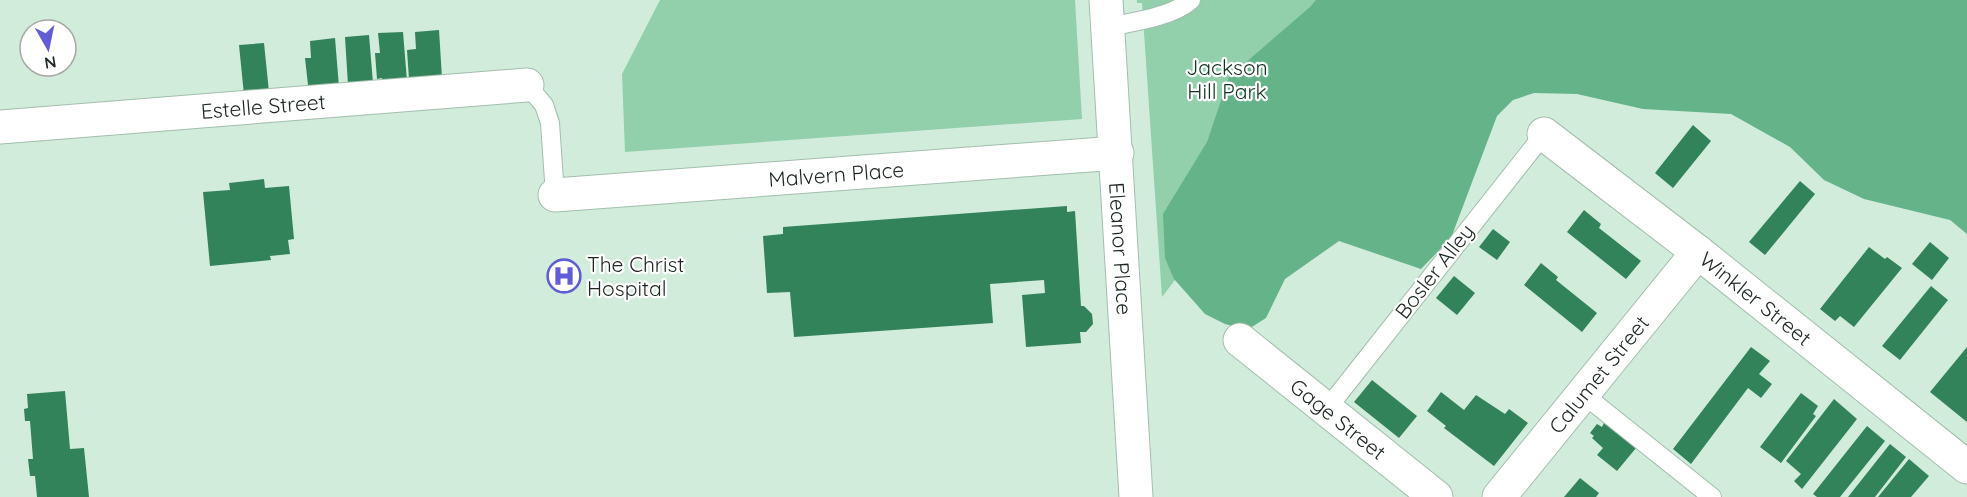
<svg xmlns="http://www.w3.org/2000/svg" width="1967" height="497" viewBox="0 0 1967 497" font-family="Quicksand,sans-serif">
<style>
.green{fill:#92cfab}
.forest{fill:#65b388}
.building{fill:#32825a}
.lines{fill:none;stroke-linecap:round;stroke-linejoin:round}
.lane-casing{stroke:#a3beae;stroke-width:20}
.street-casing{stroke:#a3beae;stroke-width:35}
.lane{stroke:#fff;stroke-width:18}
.street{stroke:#fff;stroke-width:33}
.labels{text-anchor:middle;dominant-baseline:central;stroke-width:4.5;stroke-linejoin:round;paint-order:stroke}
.park-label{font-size:21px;fill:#113422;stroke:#fff}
.street-label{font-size:21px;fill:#1d2721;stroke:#fff}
.poi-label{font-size:21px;fill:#1d2721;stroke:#fff;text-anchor:start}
</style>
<rect width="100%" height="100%" fill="#d1ecdb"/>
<!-- green -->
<g class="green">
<polygon points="660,0 1075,0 1082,119 625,152 622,74"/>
<polygon points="1137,0 1388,0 1162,297 1142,3 1137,3"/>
</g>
<!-- forest -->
<polygon class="forest" points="1316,0 1967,0 1967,234 1950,220 1864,199 1824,180 1790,147 1731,114 1643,109 1577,94 1534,93 1513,100 1497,116 1451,238 1421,269 1339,241 1285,279 1266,318 1247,330 1225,324 1205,314 1174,279 1165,258 1163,214 1207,142 1229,77 1310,7"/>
<!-- building -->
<g class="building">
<polygon points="439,30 442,78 409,79 407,50 416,49 415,32"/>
<polygon points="403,32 407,81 383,83 382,78 377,79 375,53 380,53 378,33"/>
<polygon points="369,35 373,83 348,85 345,37"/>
<polygon points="335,38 339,87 313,89 312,85 308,85 305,58 311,58 310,41"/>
<polygon points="264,43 269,92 244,95 239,45"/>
<polygon points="1693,125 1711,141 1673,188 1655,173"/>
<polygon points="264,179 265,188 289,186 294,239 288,240 290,254 270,256 271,260 210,266 203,192 230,190 229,183"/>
<polygon points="1800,181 1815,194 1765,255 1749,242"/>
<polygon points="1067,206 1067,212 1075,211 1081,306 1084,306 1092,314 1093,324 1086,332 1080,332 1081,343 1026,347 1022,295 1045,293 1044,280 990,284 993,323 794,337 790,292 767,293 763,236 783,234 783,227"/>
<polygon points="1584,210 1601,224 1599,228 1641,261 1626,279 1567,232"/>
<polygon points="1493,229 1510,242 1497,260 1479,247"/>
<polygon points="1930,242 1949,258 1932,280 1912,264"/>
<polygon points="1869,247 1885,259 1887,257 1902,268 1854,327 1840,316 1835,321 1820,309"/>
<polygon points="1541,263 1558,277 1556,280 1597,313 1582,332 1524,285"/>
<polygon points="1454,276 1475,293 1457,315 1436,298"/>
<polygon points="1931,286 1948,300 1900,360 1882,346"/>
<polygon points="1751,347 1770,361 1759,374 1772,384 1761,398 1748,388 1691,464 1673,449"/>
<polygon points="1967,347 1967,422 1930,392"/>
<polygon points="1372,380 1417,416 1399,438 1354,402"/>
<polygon points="65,391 70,449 84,448 89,497 37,497 35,476 30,476 28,459 33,459 30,421 25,421 24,409 28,408 27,394"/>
<polygon points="1441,392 1464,410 1476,395 1505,414 1509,409 1528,423 1494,466 1444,428 1446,426 1427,411"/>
<polygon points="1801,393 1818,406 1813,414 1816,416 1781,463 1760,447"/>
<polygon points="1834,399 1857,419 1802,489 1794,481 1801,474 1786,461"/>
<polygon points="1604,423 1636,448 1617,471 1597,455 1603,448 1592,438 1594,436 1590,433 1597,424 1602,427"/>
<polygon points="1867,426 1885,441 1840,497 1817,497 1813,494"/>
<polygon points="1890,444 1906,457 1875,497 1848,497"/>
<polygon points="1909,459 1929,476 1911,497 1878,497"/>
<polygon points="1580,478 1599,493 1596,497 1564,497"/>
</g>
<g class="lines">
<defs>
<g id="lane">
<path d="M1108,27C1133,22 1172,17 1191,0"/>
<polyline points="527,85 544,105 550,123 555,195"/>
<polyline points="1583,394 1712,497"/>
<polyline points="1326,410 1544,134"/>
</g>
<g id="street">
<path id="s1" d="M1106,0L1136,497"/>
<path id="s2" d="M0,127L527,85"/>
<path id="s3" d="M1544,134L1698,252L1967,467"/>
<path id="s4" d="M555,195L1117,153"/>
<path id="s5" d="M1240,340L1436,497"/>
<path id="s6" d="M1499,497L1698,252"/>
</g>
</defs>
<!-- lane casing -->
<use href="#lane" class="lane-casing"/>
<!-- street casing -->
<use href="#street" class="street-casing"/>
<!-- lane -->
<use href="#lane" class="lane"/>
<!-- street -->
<use href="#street" class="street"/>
</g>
<!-- icons -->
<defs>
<symbol id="hospital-ring" viewBox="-11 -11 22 22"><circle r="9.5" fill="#fff" stroke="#615dd6" stroke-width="1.5"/><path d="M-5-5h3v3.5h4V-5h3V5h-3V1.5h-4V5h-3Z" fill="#615dd6"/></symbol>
</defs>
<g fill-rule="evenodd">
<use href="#hospital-ring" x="545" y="257" width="38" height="38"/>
</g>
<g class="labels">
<!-- park labels -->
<g class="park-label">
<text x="1227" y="67">Jackson<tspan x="1227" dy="24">Hill Park</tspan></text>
</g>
<!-- street labels -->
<g class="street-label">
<text stroke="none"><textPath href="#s2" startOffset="264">Estelle Street</textPath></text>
<text stroke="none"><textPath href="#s4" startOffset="282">Malvern Place</textPath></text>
<text stroke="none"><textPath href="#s1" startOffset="249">Eleanor Place</textPath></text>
<text transform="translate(1434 271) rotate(-52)">Bosler Alley</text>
<text stroke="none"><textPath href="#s3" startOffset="268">Winkler Street</textPath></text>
<text stroke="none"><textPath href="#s6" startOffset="158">Calumet Street</textPath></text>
<text stroke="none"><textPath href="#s5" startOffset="126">Gage Street</textPath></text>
</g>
<!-- poi labels -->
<g class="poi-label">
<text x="587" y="264">The Christ<tspan x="587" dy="24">Hospital</tspan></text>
</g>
</g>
<!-- north arrow -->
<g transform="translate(48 48) rotate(171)"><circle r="28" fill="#ffffff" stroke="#a5a9a6" stroke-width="1.5"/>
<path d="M0-4.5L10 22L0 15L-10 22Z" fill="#615dd6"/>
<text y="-9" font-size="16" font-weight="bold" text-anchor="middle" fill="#1d2721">N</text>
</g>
</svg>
